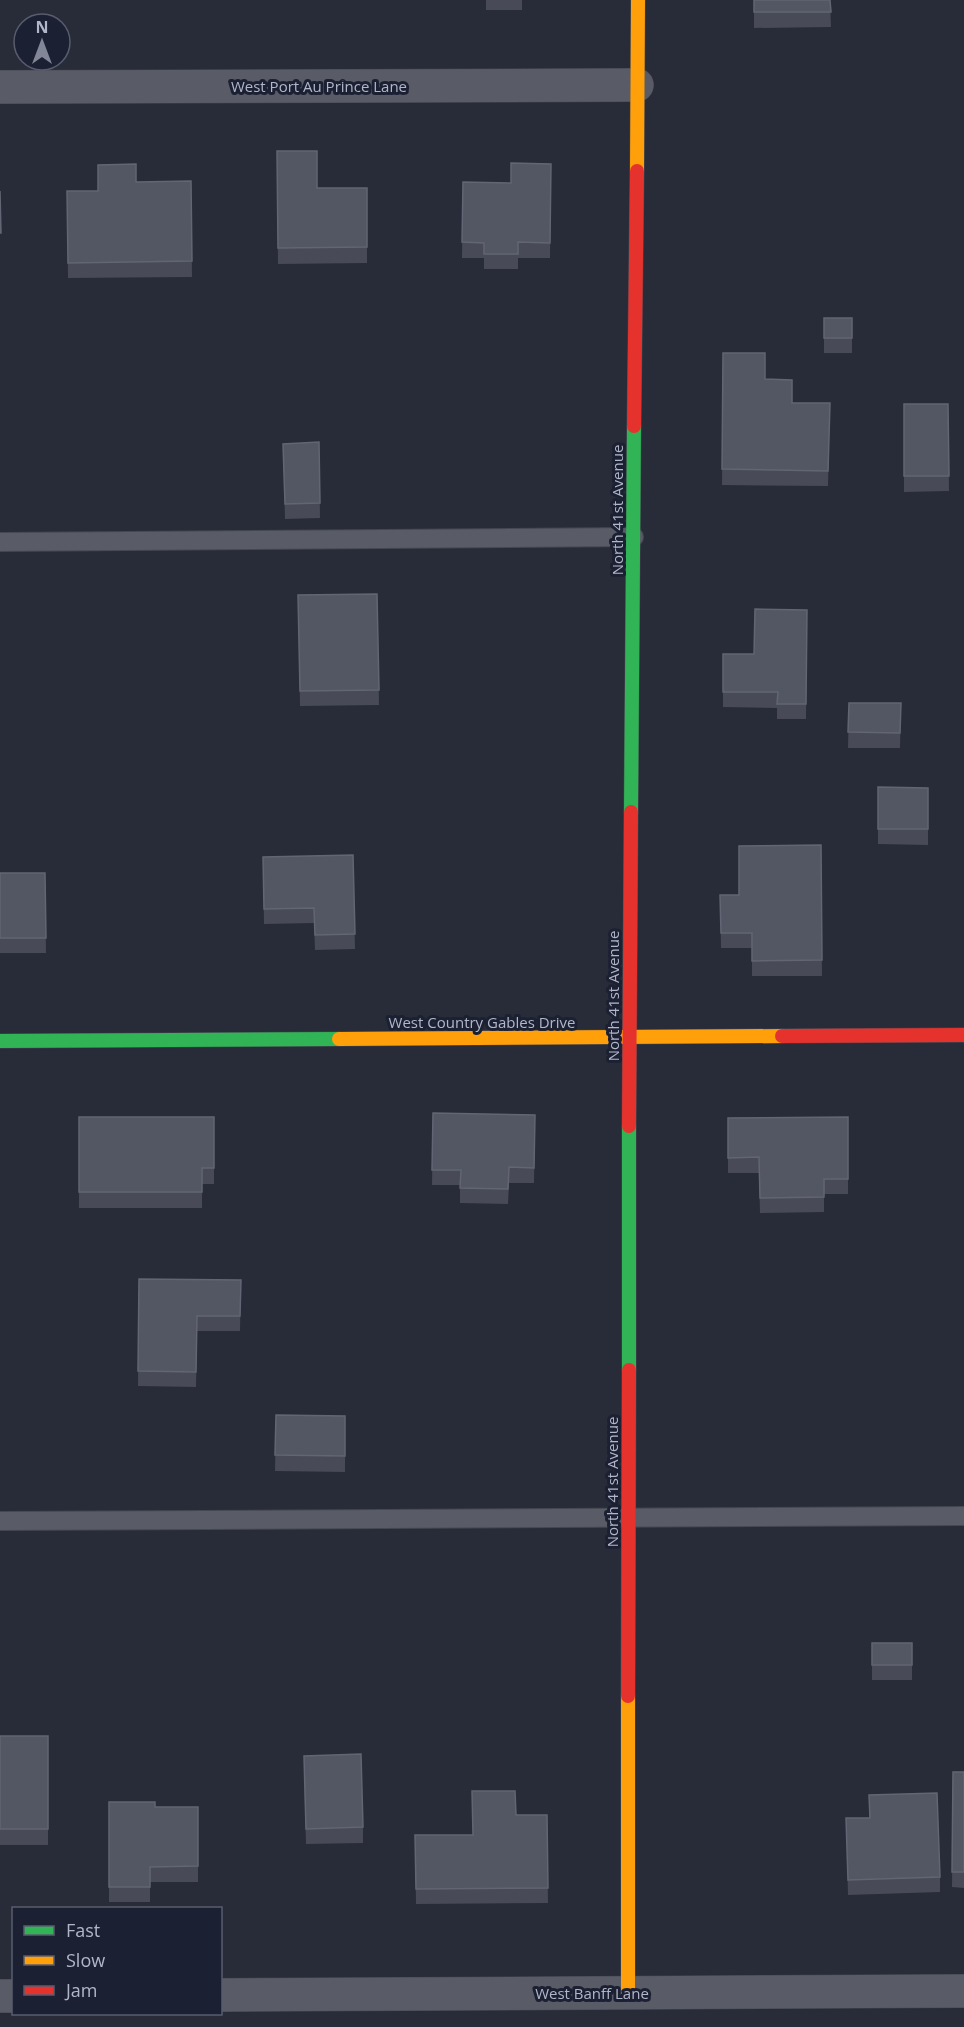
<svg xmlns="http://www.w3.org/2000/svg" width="964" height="2027" viewBox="0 0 964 2027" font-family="'Open Sans',sans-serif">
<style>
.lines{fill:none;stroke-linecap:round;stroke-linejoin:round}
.lane-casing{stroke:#454851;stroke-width:20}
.street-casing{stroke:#454851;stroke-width:34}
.fast-casing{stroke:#454851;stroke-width:15}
.slow-casing{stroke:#454851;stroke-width:15}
.jam-casing{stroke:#454851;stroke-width:15}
.lane{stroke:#595b66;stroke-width:18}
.street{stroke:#595b66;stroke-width:33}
.fast{stroke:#30b455;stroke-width:14}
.slow{stroke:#ff9f0a;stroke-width:14}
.jam{stroke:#e5322d;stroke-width:14}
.wall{fill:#484a57}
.building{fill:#535663;stroke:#626573;stroke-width:1.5}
.labels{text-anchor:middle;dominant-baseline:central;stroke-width:6;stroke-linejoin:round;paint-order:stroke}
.street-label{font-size:15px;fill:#b2b6c9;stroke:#1c2033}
</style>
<rect width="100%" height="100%" fill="#282c38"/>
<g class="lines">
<defs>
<g id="lane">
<polyline points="0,542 634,537"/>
<polyline points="0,1521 964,1516"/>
</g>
<g id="street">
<polyline points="0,87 637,85"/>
<polyline points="220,1995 964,1991"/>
<polyline points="0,1996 14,1996"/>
</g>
<g id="fast">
<polyline points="631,812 634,426"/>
<polyline points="0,1041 339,1039"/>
<polyline points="629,1370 629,1126"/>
</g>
<g id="slow">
<polyline points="637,171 638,0"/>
<polyline points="339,1039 782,1036"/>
<polyline points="628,1993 628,1696"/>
</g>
<g id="jam">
<polyline points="634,426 637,171"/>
<polyline points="782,1036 964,1035"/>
<polyline points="629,1126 631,812"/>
<polyline points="628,1696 629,1370"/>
</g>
</defs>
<!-- lane casing -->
<use href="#lane" class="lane-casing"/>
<!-- street casing -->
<use href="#street" class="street-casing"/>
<!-- fast casing -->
<use href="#fast" class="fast-casing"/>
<!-- slow casing -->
<use href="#slow" class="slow-casing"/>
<!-- jam casing -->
<use href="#jam" class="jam-casing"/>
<!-- lane -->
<use href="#lane" class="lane"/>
<!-- street -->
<use href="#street" class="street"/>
<!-- fast -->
<use href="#fast" class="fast"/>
<!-- slow -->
<use href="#slow" class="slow"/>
<!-- jam -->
<use href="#jam" class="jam"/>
</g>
<!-- wall -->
<g class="wall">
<rect x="486" y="0" width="36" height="10"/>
<polygon points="754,0 830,0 831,27 754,28"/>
<polygon points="277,151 317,188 367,188 367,263 278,264"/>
<polygon points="551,164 550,258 518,258 518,269 484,269 484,258 462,258 463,182 511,183"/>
<polygon points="191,181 192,277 68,278 67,191 98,191 136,182"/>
<rect x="824" y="318" width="28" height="35"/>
<polygon points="723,353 765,379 792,403 830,403 828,486 722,485"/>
<polygon points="904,404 948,404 949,491 904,492"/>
<polygon points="319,442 320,518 285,519 283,444"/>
<polygon points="377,594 379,705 300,706 298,595"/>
<polygon points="807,610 806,719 777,719 777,708 723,707 723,654 754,654"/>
<polygon points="849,703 901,703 900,748 848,748"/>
<polygon points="878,787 928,788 928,845 878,844"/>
<polygon points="821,845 822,976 752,976 752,948 721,948 720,895 739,895"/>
<polygon points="353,855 355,949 315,950 314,923 264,924 263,857"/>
<polygon points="0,873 45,873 46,953 0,953"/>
<polygon points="433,1113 535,1115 534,1183 509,1183 508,1204 460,1203 460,1185 432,1185"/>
<polygon points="79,1117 214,1117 214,1184 202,1184 202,1208 79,1208"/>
<polygon points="848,1117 848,1194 824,1194 824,1212 760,1213 759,1173 728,1173 728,1118"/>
<polygon points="139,1279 241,1280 240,1331 197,1331 196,1387 138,1386"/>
<polygon points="276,1415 345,1416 345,1472 275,1471"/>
<rect x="872" y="1643" width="40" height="37"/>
<rect x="0" y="1736" width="48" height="109"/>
<polygon points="304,1771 363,1827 363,1843 306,1844"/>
<polygon points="953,1772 964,1772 964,1888 952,1887"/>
<polygon points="869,1795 940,1877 940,1892 848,1895 846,1818 869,1818"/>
<polygon points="109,1802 155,1807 198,1807 198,1882 150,1882 150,1902 109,1902"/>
<polygon points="516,1815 547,1815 548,1903 416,1904 415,1835 473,1835"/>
</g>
<!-- building -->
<g class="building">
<polygon points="754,0 830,0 831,12 754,12"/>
<polygon points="277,151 317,151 317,188 367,188 367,247 278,248"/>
<polygon points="511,163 551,164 550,243 518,242 518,254 484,254 484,243 462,242 463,182 511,183"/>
<polygon points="136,164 136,182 191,181 192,261 68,263 67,191 98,191 98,165"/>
<polygon points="0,191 1,233 0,233"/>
<rect x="824" y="318" width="28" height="20"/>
<polygon points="723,353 765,353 765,379 792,380 792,403 830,403 828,471 722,469"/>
<polygon points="904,404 948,404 949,476 904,476"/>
<polygon points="319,442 320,503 285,504 283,444"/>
<polygon points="377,594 379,690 300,691 298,595"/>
<polygon points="755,609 807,610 806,704 777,704 778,692 723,692 723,654 754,654"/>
<polygon points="849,703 901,703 900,733 848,732"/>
<polygon points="878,787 928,788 928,829 878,829"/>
<polygon points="821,845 822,960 752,961 752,933 721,933 720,895 739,895 739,846"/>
<polygon points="353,855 355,934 315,935 314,908 264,909 263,857"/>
<polygon points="0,873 45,873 46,938 0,938"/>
<polygon points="433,1113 535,1115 534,1168 509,1167 508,1189 460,1188 461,1170 432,1170"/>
<polygon points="79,1117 214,1117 214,1168 202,1168 202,1192 79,1192"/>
<polygon points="848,1117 848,1179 824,1179 824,1197 760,1198 759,1157 728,1158 728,1118"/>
<polygon points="139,1279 241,1280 240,1316 197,1316 196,1372 138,1371"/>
<polygon points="276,1415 345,1416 345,1456 275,1455"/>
<rect x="872" y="1643" width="40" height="22"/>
<rect x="0" y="1736" width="48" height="93"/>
<polygon points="361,1754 363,1827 306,1829 304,1756"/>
<polygon points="953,1772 964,1772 964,1872 952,1872"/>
<polygon points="472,1791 515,1791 516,1815 547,1815 548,1888 416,1889 415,1835 473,1835"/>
<polygon points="937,1793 940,1877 848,1880 846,1818 870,1818 869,1795"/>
<polygon points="109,1802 155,1802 155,1807 198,1807 198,1866 150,1867 150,1887 109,1887"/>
</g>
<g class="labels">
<!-- street labels -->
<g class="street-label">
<text x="319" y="86">West Port Au Prince Lane</text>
<text transform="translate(617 510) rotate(-90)">North 41st Avenue</text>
<text transform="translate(613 996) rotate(-90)">North 41st Avenue</text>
<text x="482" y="1022">West Country Gables Drive</text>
<text transform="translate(612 1482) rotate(-90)">North 41st Avenue</text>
<text x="592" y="1993">West Banff Lane</text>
</g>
</g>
<!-- legend -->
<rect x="12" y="1907" width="210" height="108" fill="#1c2033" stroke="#585c6f" stroke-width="1.5"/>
<rect x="24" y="1926" width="30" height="9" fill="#30b455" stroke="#585c6f" stroke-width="1.5"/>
<text x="66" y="1937" font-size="18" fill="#b2b6c9">Fast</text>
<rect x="24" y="1956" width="30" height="9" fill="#ff9f0a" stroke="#585c6f" stroke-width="1.5"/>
<text x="66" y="1967" font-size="18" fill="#b2b6c9">Slow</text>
<rect x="24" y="1986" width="30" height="9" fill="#e5322d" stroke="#585c6f" stroke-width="1.5"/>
<text x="66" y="1997" font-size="18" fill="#b2b6c9">Jam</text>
<!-- north arrow -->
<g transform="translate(42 42)"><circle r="28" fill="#1c2033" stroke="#585c6f" stroke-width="1.5"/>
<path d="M0-4.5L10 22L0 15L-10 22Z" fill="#828696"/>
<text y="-9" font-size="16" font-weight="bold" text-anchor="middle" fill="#b2b6c9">N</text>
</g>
</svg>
